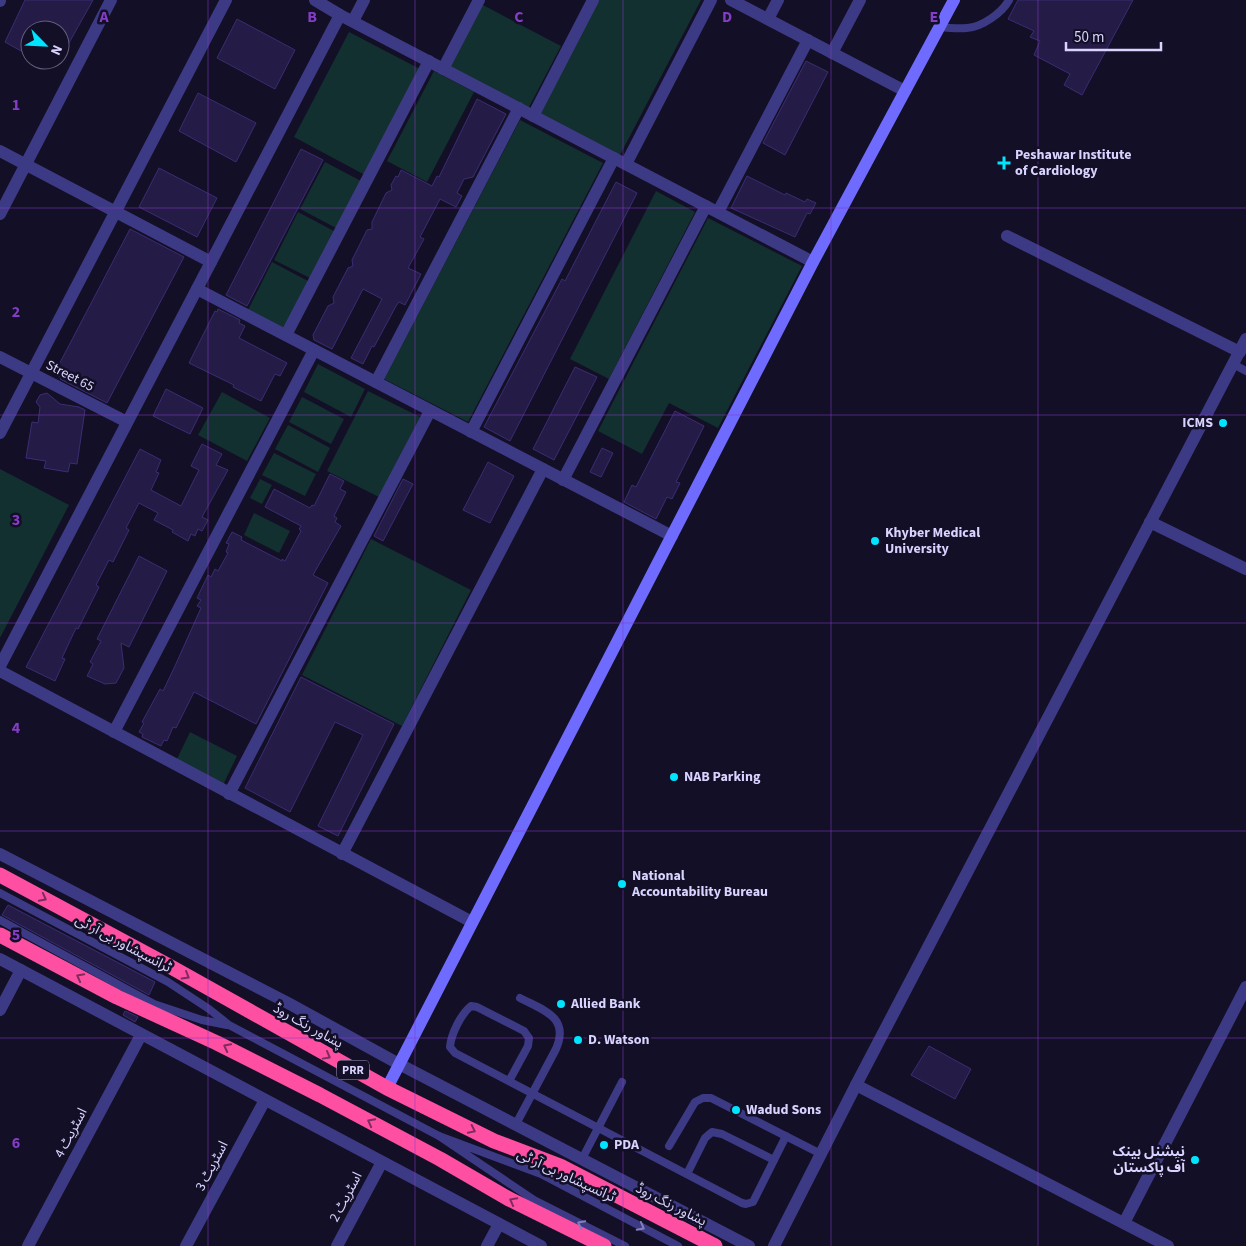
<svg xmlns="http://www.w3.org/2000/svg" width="1246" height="1246" viewBox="0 0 1246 1246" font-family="'Source Sans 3','Noto Sans Arabic',sans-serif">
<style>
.green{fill:#12302f}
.building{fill:#241b47;stroke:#3b2d73}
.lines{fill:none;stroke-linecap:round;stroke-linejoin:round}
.lane{stroke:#3d3a85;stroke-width:8}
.street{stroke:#3d3a85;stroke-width:12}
.secondary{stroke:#6f6bff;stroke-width:12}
.highway{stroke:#ff4fa3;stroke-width:15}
.oneway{stroke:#7d2c5e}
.oneway2{stroke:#837fbc}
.grid{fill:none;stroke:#843dc5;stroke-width:1;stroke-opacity:0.55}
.poi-dot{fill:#00e5ff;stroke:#130f26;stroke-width:2}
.labels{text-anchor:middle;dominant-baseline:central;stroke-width:5;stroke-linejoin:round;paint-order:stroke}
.shield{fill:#130f26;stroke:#9e99be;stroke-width:1}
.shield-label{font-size:12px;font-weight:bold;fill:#d9d4ff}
.poi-label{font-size:14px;font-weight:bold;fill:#d9d4ff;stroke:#130f26;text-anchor:start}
.street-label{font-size:14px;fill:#d9d4ff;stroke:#130f26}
.grid-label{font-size:16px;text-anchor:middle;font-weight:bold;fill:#843dc5;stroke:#130f26;stroke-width:5;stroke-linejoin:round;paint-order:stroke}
</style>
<rect width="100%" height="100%" fill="#130f26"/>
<!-- green -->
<g class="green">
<polygon points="598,0 701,0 620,155 539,113"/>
<polygon points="481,4 561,46 528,109 448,67"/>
<polygon points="349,32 420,69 365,175 294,137"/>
<polygon points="434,71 474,92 427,182 387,161"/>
<polygon points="520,120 603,163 468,422 384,379"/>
<polygon points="325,162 361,181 336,228 300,209"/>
<polygon points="656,191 695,212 609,379 570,359"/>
<polygon points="298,212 334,231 310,278 274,260"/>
<polygon points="708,218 802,266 718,428 669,403 642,454 598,431"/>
<polygon points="272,262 308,281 284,328 248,310"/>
<polygon points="318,364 365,389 351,417 304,392"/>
<polygon points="368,391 420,417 379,497 327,471"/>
<polygon points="222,392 270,418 247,461 198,435"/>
<polygon points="302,397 344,419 331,444 289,422"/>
<polygon points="288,425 330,448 318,472 275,449"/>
<polygon points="274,453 316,474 305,496 262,475"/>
<polygon points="0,469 69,505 0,638"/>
<polygon points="260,479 272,485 262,504 250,498"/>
<polygon points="254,513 290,531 279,553 244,535"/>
<polygon points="371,539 471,590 402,726 302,675"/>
<polygon points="190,732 237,756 223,785 176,761"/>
</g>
<!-- building -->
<g class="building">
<polygon points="25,0 93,0 60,59 60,30 30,30 30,56 5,42"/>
<polygon points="1018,0 1133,0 1082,95 1064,85 1070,74 1034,55 1040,41 1030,37 1034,31 1008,19"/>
<polygon points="237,19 295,50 275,89 217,58"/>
<polygon points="806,61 828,72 785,155 763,143"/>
<polygon points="198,93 256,123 236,162 179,131"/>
<polygon points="477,99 506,114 473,177 464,179 457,193 462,196 456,207 440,199 420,237 424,239 408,268 421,274 405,305 399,302 396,306 374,347 372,346 363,364 351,358 382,299 363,289 332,349 314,340 313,335 328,306 334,303 333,297 348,268 353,266 352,260 367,230 372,229 372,222 386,193 392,190 391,185 396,176 398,177 401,170 432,186 437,176 439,177"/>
<polygon points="301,149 323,160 247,306 226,295"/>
<polygon points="159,168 217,198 197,237 139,207"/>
<polygon points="747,176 785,195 786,193 805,202 807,199 816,203 810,214 807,213 795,237 731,208"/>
<polygon points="616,182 637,193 510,441 484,427 562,279 565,281"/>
<polygon points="130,229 184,257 107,403 60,379 61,377 54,374"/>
<polygon points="218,309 240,320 239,323 245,326 239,338 287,363 280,376 275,374 261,401 233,387 234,385 189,363 215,311 217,312"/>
<polygon points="575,367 597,377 554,460 533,449"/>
<polygon points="166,389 203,408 190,434 153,416"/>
<polygon points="47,393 60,404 79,407 85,410 77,464 70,463 68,472 44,468 46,461 26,458 32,422 38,423 40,407 36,402 40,395"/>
<polygon points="675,411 704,426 676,482 680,483 672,499 667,497 656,519 624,502 632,485 636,487"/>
<polygon points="202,444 222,454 216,465 228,470 202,517 208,520 202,531 198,529 195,536 191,534 188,541 172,532 173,530 154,520 158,513 139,503 126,528 129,530 113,562 109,560 96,585 99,587 78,629 76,628 62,658 65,659 55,681 26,667 140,449 161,460 156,472 159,473 151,490 181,506 199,470 191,466"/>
<polygon points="602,448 613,453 601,477 590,472"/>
<polygon points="488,462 514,476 490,523 463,510"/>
<polygon points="330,474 344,481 340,489 346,492 334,516 337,518 335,522 341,526 313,575 328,583 256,724 194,692 176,728 173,727 167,741 164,740 161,746 142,737 143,734 139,732 144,723 142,722 160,689 163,691 175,666 201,608 197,606 201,600 197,598 208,575 211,577 215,569 218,571 228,553 226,552 229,544 226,543 232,532 242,537 241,540 282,561 282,559 285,561 301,531 299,529 301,526 265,507 274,489 310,508 312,505 314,506"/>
<polygon points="403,479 413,484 383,541 374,536"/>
<polygon points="139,556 167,571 129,647 121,643 124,668 116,683 105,684 87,676 93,664 90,662 101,641 97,639"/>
<polygon points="301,677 394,724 338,836 318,826 363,735 335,722 290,812 245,788"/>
<polygon points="8,905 155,982 149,995 2,915"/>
<polygon points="125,1011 138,1017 135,1022 123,1015"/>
<polygon points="929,1046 971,1069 955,1099 911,1075"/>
</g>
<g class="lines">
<!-- lane -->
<g class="lane">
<path d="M939,27C948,28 958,29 967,28C982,27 1002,13 1009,0"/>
<polyline points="1233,364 1246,371"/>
<polyline points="0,893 168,982 209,1009 229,1025 439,1136"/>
<polyline points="0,920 154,1004 202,1020 227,1025"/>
<path d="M509,1081L528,1046L529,1038L524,1031L477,1007L471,1006C461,1014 451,1034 450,1047L455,1053L742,1203L746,1204L753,1202L786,1136"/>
<path d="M516,1124L556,1049C570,1017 543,1010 520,998"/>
<polyline points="669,1146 695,1102 703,1098 711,1098 821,1154"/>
<polyline points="582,1159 622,1082"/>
<polyline points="687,1174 705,1138 712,1132 722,1134 774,1160"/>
<polyline points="625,1246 534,1200 439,1136 541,1174 678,1246"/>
</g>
<!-- street -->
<g class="street">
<polyline points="315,0 340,15 813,262"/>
<polyline points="731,0 905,91"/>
<polyline points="0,1 0,0"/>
<polyline points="768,19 778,0"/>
<polyline points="353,21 364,0"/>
<polyline points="832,53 860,0"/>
<polyline points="443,69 479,0"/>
<polyline points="533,116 593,0"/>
<polyline points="0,151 211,262"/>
<polyline points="626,164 711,0"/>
<polyline points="718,212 808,40"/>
<polyline points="0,214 111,0"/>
<polyline points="1007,236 1240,352"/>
<polyline points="197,289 672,536"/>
<polyline points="286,335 429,61"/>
<polyline points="0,357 127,422"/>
<polyline points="376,382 519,108"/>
<polyline points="471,432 614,158"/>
<polyline points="0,433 226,0"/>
<polyline points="563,480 706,206"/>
<polyline points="1150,522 1246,569"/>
<polyline points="0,666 340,15"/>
<polyline points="0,671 472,922"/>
<polyline points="114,732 314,350"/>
<polyline points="229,794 430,411"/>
<polyline points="0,854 288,1003 399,1064 749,1246"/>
<polyline points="342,854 543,469"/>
<polyline points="0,959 541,1246"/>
<polyline points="0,1010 21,970"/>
<polyline points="856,1085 1168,1246"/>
<polyline points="1124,1223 1246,987"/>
<polyline points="28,1246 141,1035"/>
<polyline points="186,1246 265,1100"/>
<polyline points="337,1246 382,1162"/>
<polyline points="487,1246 499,1224"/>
<polyline points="774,1246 856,1085 1246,339"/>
</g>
<!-- secondary -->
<polyline class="secondary" points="387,1088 813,262 954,0"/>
<!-- highway -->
<g class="highway">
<polyline points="0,875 171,967 387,1088 494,1141 560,1166 715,1246"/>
<polyline points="0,935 117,997 217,1043 320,1095 440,1159 509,1199 604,1246"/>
</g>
</g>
<!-- one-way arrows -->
<defs><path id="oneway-chevron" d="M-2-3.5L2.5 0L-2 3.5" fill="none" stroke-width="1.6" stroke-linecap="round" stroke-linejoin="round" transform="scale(1.25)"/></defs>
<g class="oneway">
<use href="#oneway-chevron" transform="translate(43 898) rotate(28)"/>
<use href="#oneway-chevron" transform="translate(186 976) rotate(30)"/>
<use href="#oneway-chevron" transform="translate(80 977) rotate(-152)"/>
<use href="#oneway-chevron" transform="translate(227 1047) rotate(-153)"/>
<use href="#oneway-chevron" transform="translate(327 1056) rotate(29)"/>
<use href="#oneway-chevron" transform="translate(371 1122) rotate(-152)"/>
<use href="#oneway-chevron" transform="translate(472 1130) rotate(26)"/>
<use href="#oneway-chevron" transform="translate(513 1201) rotate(-152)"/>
</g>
<g class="oneway2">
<use href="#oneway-chevron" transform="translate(581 1224) rotate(-153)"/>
<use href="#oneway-chevron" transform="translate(641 1227) rotate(28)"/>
</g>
<!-- grid -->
<path class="grid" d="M208,0V1246M415,0V1246M623,0V1246M831,0V1246M1038,0V1246M0,208H1246M0,415H1246M0,623H1246M0,831H1246M0,1038H1246"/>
<!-- markers -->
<g class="poi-dot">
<path d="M1001.5 155.5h5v5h5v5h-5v5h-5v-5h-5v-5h5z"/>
<circle cx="1223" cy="423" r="5"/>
<circle cx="875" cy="541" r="5"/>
<circle cx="674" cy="777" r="5"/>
<circle cx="622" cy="884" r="5"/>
<circle cx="561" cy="1004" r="5"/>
<circle cx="578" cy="1040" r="5"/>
<circle cx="736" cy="1110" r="5"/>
<circle cx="604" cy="1145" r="5"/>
<circle cx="1195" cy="1160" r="5"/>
</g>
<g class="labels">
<!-- shield labels -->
<rect class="shield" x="337" y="1060.5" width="32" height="19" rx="4"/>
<g class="shield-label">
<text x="353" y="1070">PRR</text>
</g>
<!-- poi labels -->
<g class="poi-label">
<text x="1015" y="155">Peshawar Institute<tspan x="1015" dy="16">of Cardiology</tspan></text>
<text x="1213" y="423" text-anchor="end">ICMS</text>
<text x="885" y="533">Khyber Medical<tspan x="885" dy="16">University</tspan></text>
<text x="684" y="777">NAB Parking</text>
<text x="632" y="876">National<tspan x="632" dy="16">Accountability Bureau</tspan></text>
<text x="571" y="1004">Allied Bank</text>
<text x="588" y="1040">D. Watson</text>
<text x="746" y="1110">Wadud Sons</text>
<text x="614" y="1145">PDA</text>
<text x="1185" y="1152" text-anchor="end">نیشنل بینک<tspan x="1185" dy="16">آف پاکستان</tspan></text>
</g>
<!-- street labels -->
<g class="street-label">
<text transform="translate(70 376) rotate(27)">Street 65</text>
<text transform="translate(123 944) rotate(28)">ٹرانسپشاور بی آر ٹی</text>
<text transform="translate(308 1026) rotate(29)">پشاور رنگ روڈ</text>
<text transform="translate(71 1133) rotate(-62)">اسٹریٹ 4</text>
<text transform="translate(212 1166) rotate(-62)">اسٹریٹ 3</text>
<text transform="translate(566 1176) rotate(25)">ٹرانسپشاور بی آر ٹی</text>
<text transform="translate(346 1197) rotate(-62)">اسٹریٹ 2</text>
<text transform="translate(671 1205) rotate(27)">پشاور رنگ روڈ</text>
</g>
</g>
<g class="grid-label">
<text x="104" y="22">A</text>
<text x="312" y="22">B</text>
<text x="519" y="22">C</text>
<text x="727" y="22">D</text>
<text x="934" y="22">E</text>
<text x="16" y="110">1</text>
<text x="16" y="317">2</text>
<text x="16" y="525">3</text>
<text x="16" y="733">4</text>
<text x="16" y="940">5</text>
<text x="16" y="1148">6</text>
</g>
<!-- north arrow -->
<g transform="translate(45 45) rotate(114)"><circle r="24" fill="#130f26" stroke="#625e7d"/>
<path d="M0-4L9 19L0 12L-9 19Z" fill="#00e5ff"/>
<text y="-8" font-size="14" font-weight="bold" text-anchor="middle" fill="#d9d4ff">N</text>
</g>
<!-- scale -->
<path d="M1066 42v8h95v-8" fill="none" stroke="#d9d4ff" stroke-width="2.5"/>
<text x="1074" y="42" font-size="15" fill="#d9d4ff" stroke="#130f26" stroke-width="4" paint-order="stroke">50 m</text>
</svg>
